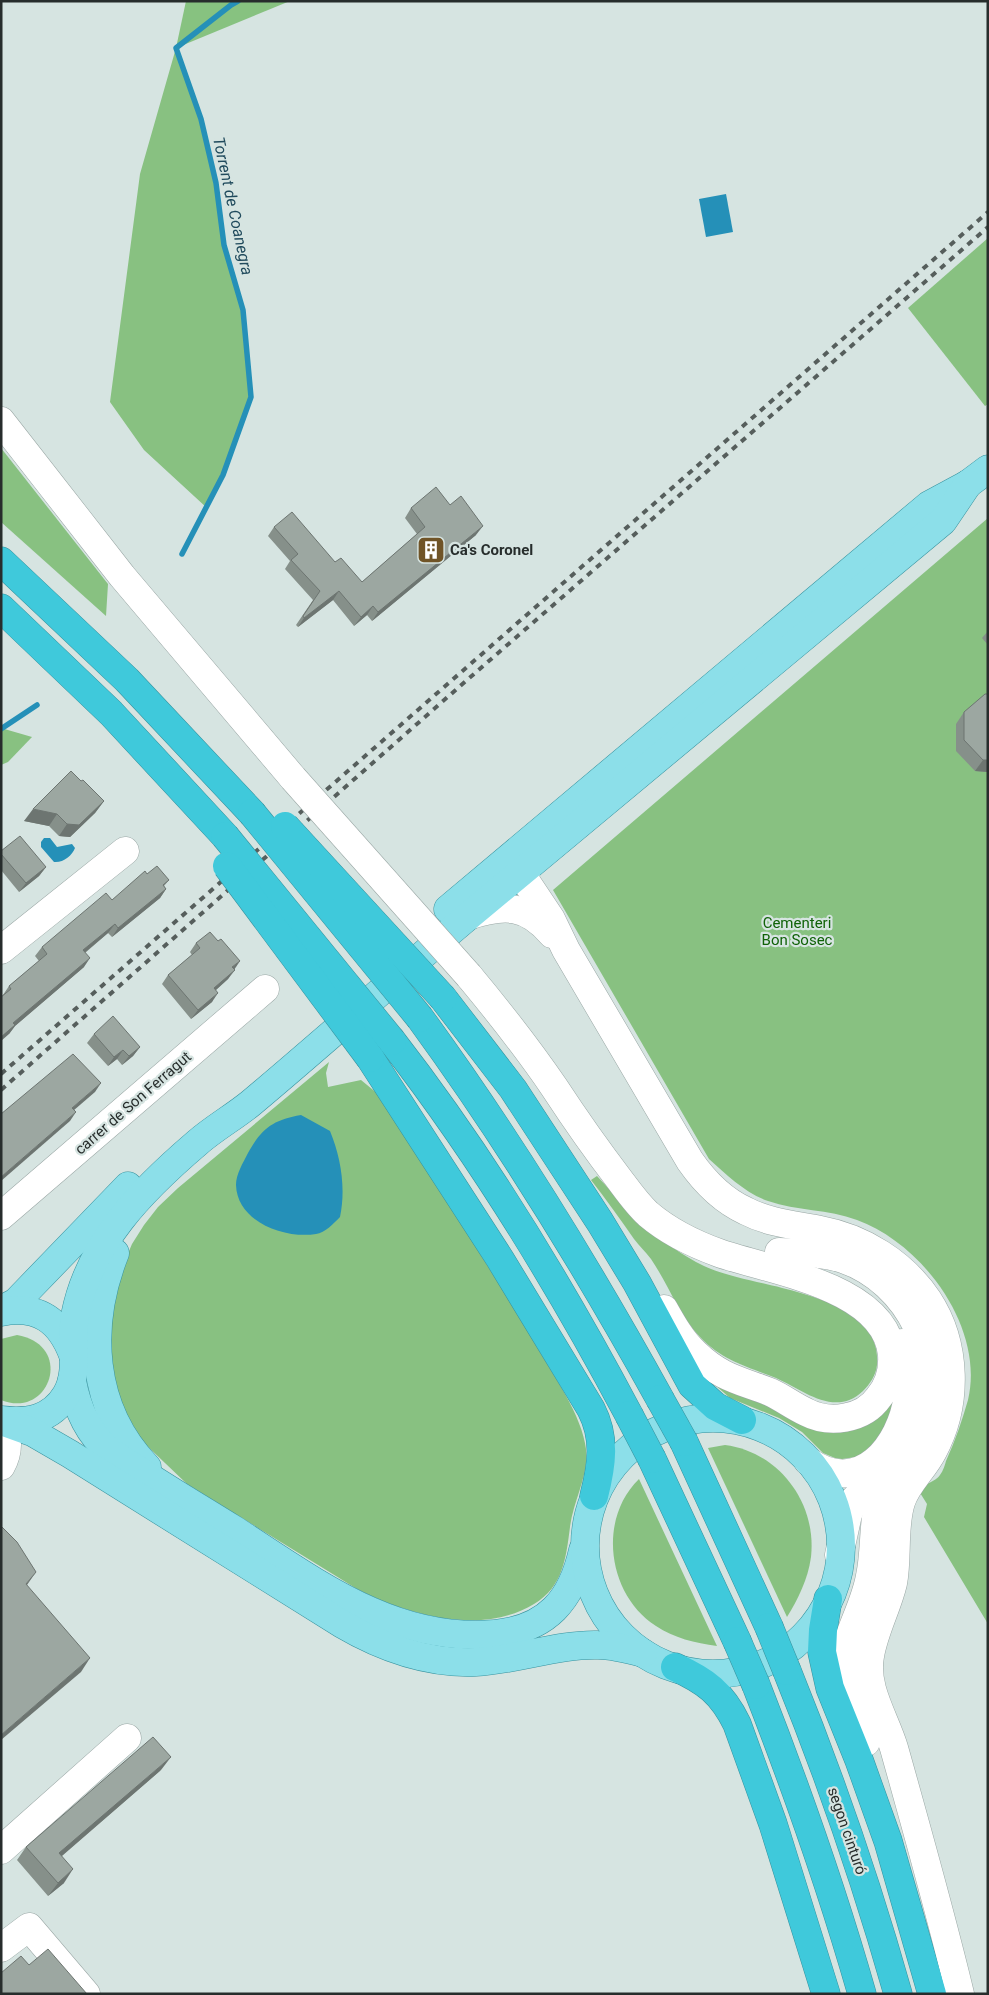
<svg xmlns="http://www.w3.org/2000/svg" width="989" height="1995" viewBox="0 0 989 1995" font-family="Roboto,sans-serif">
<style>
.green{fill:#88c181}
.forest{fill:#87c280}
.water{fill:#2590b8}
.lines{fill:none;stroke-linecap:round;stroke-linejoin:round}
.stream{stroke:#2590b8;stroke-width:5.5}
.minor-casing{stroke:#9aa7a5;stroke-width:29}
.major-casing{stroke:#37929e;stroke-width:29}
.highway-casing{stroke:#37929e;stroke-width:29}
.minor{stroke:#fff;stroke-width:28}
.major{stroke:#8cdfe9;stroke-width:28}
.highway{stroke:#3fc9db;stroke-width:28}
.rail{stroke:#565e5c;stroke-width:4;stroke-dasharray:6 6;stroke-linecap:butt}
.minor-bridge-casing{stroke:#9aa7a5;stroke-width:29;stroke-linecap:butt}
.highway-bridge-casing{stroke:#37929e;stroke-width:29;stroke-linecap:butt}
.minor-bridge{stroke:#fff;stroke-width:28}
.highway-bridge{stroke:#3fc9db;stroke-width:28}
.wall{fill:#86908a}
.shaded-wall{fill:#6d7571}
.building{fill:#9ca7a1;stroke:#6d7571}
.labels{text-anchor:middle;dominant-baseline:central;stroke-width:4.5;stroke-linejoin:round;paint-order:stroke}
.poi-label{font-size:15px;font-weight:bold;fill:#272d2c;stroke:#d6e4e1;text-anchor:start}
.park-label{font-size:15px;fill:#106208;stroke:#d6e4e1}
.street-label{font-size:15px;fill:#272d2c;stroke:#d6e4e1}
.water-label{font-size:16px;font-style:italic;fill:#214b5d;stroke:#d6e4e1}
</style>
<rect width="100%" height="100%" fill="#d6e4e1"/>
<!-- green -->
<g class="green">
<polygon points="176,48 201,119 216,183 224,245 243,310 251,397 223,475 207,508 144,450 110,402 140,174"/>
<polygon points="988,238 988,404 985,406 908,308"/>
<polygon points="1,448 108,584 106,616 1,522"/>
<path d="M988,518V1624L924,1517L927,1504L917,1488C924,1485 936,1481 940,1475C943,1471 945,1465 946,1461C955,1441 962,1421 968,1400C985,1328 923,1244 857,1220C828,1209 797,1211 768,1201C745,1193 727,1175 709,1159L553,890Z"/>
<polygon points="1,728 32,737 8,762 1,765"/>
<path d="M329,1062L326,1073L328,1087L361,1080L378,1094C432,1177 485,1260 536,1345C553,1375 582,1415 586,1449C589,1476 573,1501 570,1527C566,1558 563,1587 534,1604C482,1636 407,1615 357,1589L187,1484L143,1442L122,1407L110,1368L109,1321L121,1270L132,1244L144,1225L158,1207L178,1188Z"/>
<path d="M597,1176C629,1211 661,1245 704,1266C750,1289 884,1290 877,1365C876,1375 870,1384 863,1391C835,1418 803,1390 776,1378C746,1366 723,1361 700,1337C679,1315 668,1284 651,1259C646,1252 639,1246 634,1239C620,1219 606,1199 591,1180Z"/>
<path d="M17,1335C75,1345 50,1420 1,1400V1339Z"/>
<polygon points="707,1378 804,1422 899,1385 890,1423 869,1450 856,1457 842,1459 835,1458 823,1453 802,1432 779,1418 730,1398"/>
<path d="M725,1445C779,1452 817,1503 811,1557C808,1579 798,1599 787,1617L708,1448Z"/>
<path d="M639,1479L717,1646C695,1643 674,1638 656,1626C608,1595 597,1520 639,1479Z"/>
</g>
<!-- forest -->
<polygon class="forest" points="186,1 290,1 176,48"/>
<!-- water -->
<g class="water">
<polygon points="726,194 733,232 706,237 699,199"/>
<path d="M44,838H50L57,847L72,844L75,848C72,856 63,863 54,862L41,847V842Z"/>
<path d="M301,1115L330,1131C341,1158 346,1188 340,1217C334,1223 325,1233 316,1234C285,1239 237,1222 236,1185C236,1174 243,1163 248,1153C262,1128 273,1120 301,1115Z"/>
</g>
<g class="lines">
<!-- stream -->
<g class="stream">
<polyline points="182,554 223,475 251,397 243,310 224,245 216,183 201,119 176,48 231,5 238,1"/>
<polyline points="1,729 37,705"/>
</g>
<defs>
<g id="minor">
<polyline points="1,421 122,576 293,778"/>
<path d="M527,867L525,877L527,883L551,919L566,950L690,1161C704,1181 724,1201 746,1211C769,1223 795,1225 820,1230C863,1238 903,1263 928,1300C957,1344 958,1405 933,1451C924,1469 907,1483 901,1502C893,1526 898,1558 893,1583C887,1608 874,1631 870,1656C864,1688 885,1718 894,1748C917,1830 940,1911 960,1994"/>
<path d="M468,916C504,904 526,904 552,934"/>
<polyline points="1,950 125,851"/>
<path d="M469,976C499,1012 528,1049 554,1087C575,1119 596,1149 619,1179C628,1191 637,1204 648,1214C668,1231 694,1244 719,1253C770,1271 886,1286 892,1355C893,1371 889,1385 879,1397C863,1420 829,1424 806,1412C793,1406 783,1398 770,1392C739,1380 721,1378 695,1353C682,1341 673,1325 664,1309"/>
<polyline points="1,1216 265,989"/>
<path d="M779,1252C800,1253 822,1252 843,1259C910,1282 947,1360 923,1427C913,1456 885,1476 878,1505C873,1528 875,1553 870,1576C866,1600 854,1621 847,1644C836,1678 855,1710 866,1742"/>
<path d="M1,1423C9,1437 9,1452 1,1466"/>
<path d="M808,1461C860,1498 901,1446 908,1396C911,1378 908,1360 902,1343"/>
<polyline points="839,1555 848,1514 855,1499 889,1465"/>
<polyline points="1,1850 127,1738"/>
<polyline points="1,1948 29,1927 86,1994"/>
</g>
<g id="major">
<polyline points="448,909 929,505 968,484 988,469"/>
<path d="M115,1253C86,1326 90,1408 147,1467"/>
<polyline points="1,1310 16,1302 128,1186"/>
<path d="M1,1312C38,1305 60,1320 73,1355"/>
<path d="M72,1381C77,1408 87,1432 108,1450C149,1478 191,1503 233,1529C314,1581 393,1643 495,1634C547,1629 572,1600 583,1550"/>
<circle cx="713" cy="1546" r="128"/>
<path d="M1,1420C27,1423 51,1420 66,1395C80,1372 70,1342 75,1316C89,1243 142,1190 197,1143C214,1128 234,1117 251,1103C325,1041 397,976 471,914C628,782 786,652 943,521L968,484"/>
<path d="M7,1423L32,1432L70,1454L342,1624C383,1648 428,1664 476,1662C517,1660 557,1644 598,1645C613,1645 628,1649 643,1653"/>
</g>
<g id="highway">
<polyline points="1,561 127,680 252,813"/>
<polyline points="1,608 111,713 225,836"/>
<polyline points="443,998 513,1089 600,1222 637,1283 692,1385 715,1406 742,1420"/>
<path d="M420,1018C509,1140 587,1267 660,1399"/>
<path d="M392,1041C482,1157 560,1285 629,1415"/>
<path d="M370,1058L500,1259L591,1409C606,1438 602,1465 594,1496"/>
<polyline points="684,1442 769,1627"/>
<polyline points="652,1459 737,1641"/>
<polyline points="828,1599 823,1630 822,1652 830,1688 859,1760 888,1841 932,1994"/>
<path d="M675,1667C706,1681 722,1693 737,1724L773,1824L826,1994"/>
<path d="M787,1671C830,1777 867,1884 898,1994"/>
<path d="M756,1685C796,1787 832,1889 862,1994"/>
</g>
</defs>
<!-- minor casing -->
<use href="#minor" class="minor-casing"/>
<!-- major casing -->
<use href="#major" class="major-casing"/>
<!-- highway casing -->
<use href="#highway" class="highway-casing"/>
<!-- minor -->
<use href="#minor" class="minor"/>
<!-- major -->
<use href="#major" class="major"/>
<!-- highway -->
<use href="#highway" class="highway"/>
<!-- rail -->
<g class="rail">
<polyline points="1,1074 988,212"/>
<polyline points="1,1090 459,687 988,227"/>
</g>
<defs>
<polyline id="minor-bridge" points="293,778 469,976"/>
<g id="highway-bridge">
<polyline points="252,813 420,1018"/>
<polyline points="285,826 443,998"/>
<polyline points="225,836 392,1041"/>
<polyline points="227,866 370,1058"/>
<polyline points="660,1399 684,1442"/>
<polyline points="629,1415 652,1459"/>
<polyline points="769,1627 787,1671"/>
<polyline points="737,1641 756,1685"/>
</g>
</defs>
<!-- minor-bridge casing -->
<use href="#minor-bridge" class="minor-bridge-casing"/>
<!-- highway-bridge casing -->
<use href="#highway-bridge" class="highway-bridge-casing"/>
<!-- minor-bridge -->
<use href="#minor-bridge" class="minor-bridge"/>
<!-- highway-bridge -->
<use href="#highway-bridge" class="highway-bridge"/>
</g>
<!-- wall -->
<g class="wall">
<polygon points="450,505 476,535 372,621 367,615 354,626 333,600 298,627 296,625 313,600 285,569 290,561 268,536 274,527 335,562 362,582 417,534 405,518 411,508"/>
<polygon points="988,631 988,645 982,638"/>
<polygon points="964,712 988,772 975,771 956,751 956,724"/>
<polygon points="81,781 104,801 95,813 70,837 59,836 49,826 24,821"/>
<polygon points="1,851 46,867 39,876 19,892 1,870"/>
<polygon points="147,874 169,880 164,886 166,889 160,898 112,937 108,933 85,953 84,967 15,1026 9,1034 3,995 9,986 39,961 35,956 42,947 112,900"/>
<polygon points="196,943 234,969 228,979 216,990 212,1002 191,1019 162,984 168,975 192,955 190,952"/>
<polygon points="94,1034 140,1047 133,1056 122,1065 117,1059 108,1066 87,1043"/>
<polygon points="161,1770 62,1856 64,1883 48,1896 17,1860 26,1847"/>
</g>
<!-- shaded-wall -->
<g class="shaded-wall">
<polygon points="483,526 476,535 372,621 378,612"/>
<polygon points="339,591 333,600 298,627 304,618"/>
<polygon points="373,606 367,615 354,626 361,617"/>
<polygon points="983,760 988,760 988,772 975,771"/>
<polygon points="104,801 95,813 70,837 59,836 67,824"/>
<polygon points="33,809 57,814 49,826 24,821"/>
<polygon points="46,867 39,876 19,892 26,883"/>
<polygon points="166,889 160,898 112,937 118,928"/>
<polygon points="115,924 108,933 77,959 83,950"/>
<polygon points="90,958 84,967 15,1026 9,1034 1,1041 1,1037 13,1023"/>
<polygon points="240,961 234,970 232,967"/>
<polygon points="235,970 228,979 208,997 214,988"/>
<polygon points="218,993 212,1002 191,1019 198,1010"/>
<polygon points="140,1047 133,1056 122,1065 129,1056"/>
<polygon points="123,1050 117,1059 108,1066 114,1057"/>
<polygon points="101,1083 95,1092 66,1117 72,1108"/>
<polygon points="76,1112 70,1121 1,1181 1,1177"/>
<polygon points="36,1572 27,1585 26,1584"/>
<polygon points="90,1658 81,1672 1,1740 1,1735"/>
<polygon points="171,1757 161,1770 50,1866 59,1853"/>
<polygon points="73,1869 64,1883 48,1896 58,1883"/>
</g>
<!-- building -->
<g class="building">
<polygon points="436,487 450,505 461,496 483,526 378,612 373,606 361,617 339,591 304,618 303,616 320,591 291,560 298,554 274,527 292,512 335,562 341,558 362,582 425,527 411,508"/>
<polygon points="985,694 988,694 988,760 983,760 964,740 964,712"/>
<polygon points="71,771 81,781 83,780 104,801 79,825 67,824 57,814 33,809"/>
<polygon points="20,836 46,867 26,883 1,854 1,851"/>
<polygon points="157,866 169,880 163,885 166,889 118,928 115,924 83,950 90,958 13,1023 15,1025 1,1037 1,997 11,989 9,986 47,954 42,947 106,893 112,900 145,871 147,874"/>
<polygon points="210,932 218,941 221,939 240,961 232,967 235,970 214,988 218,993 198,1010 168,975 200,948 196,943"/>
<polygon points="113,1016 140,1047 129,1056 123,1050 114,1057 94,1034"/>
<polygon points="73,1054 101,1083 72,1108 76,1112 1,1177 1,1114"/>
<polygon points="1,1526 17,1542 36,1572 26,1584 90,1658 1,1735"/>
<polygon points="153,1737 171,1757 59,1853 73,1869 58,1883 26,1847"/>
<polygon points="48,1949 87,1994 1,1994 1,1973 21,1956 29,1965"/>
</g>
<!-- icons -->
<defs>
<symbol id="building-square" viewBox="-11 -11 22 22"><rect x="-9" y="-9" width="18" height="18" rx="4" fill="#705427" stroke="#d6e4e1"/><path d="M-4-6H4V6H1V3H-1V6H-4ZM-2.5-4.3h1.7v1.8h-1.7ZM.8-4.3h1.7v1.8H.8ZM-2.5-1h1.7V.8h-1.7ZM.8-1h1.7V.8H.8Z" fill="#fff"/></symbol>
</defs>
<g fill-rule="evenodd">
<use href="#building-square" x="415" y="534" width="32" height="32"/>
</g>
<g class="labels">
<!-- poi labels -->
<g class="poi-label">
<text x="450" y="550">Ca's Coronel</text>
</g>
<!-- park labels -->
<g class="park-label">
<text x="797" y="923">Cementeri<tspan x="797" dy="17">Bon Sosec</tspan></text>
</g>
<!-- street labels -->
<g class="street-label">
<text transform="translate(133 1103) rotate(-41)">carrer de Son Ferragut</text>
<text transform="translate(847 1831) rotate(71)">segon cinturó</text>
</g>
<!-- water labels -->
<g class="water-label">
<text transform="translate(233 206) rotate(78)">Torrent de Coanegra</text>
</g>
</g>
<!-- border -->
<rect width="989" height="1995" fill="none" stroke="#272d2c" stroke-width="5"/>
</svg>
